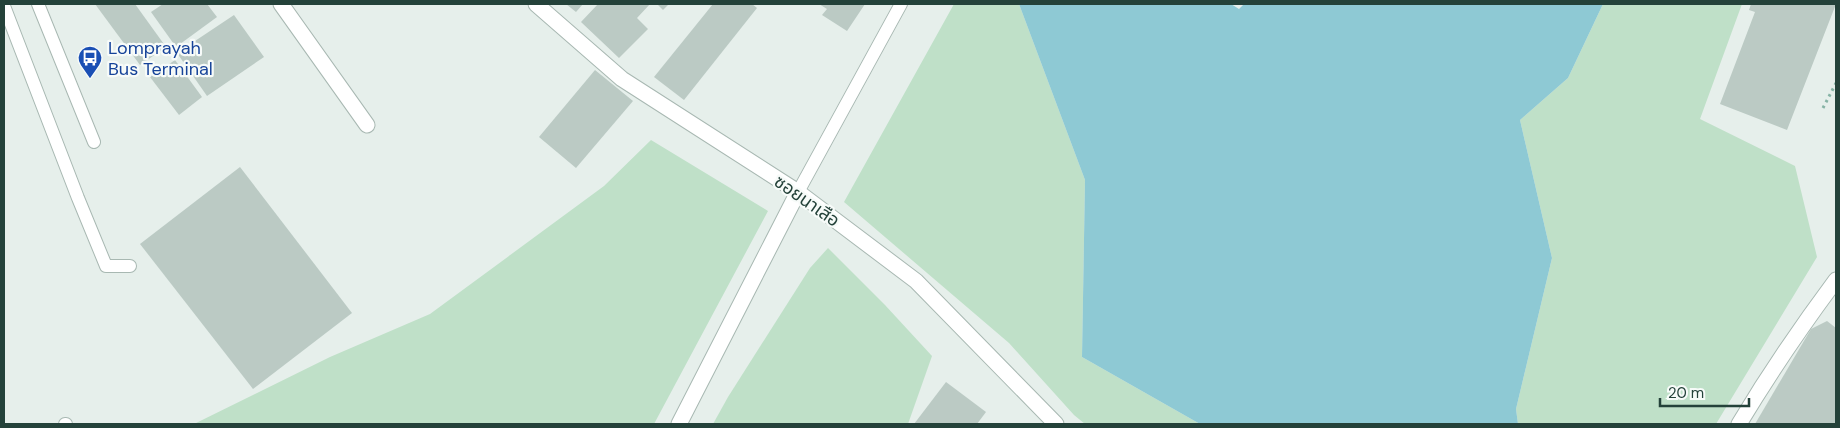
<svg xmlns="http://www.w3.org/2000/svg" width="1840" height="428" viewBox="0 0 1840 428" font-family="'DM Sans','Noto Sans Thai',sans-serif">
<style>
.green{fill:#bfe0c8}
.water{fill:#8ec9d4}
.building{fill:#bbcac4}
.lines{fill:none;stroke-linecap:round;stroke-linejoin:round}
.lane-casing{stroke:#a8b8b2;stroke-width:14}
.street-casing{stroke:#a8b8b2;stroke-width:17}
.path{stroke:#86b3a5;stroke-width:3;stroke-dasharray:2.5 4;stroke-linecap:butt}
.lane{stroke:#fff;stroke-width:12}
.street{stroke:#fff;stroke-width:15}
.labels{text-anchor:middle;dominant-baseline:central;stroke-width:4.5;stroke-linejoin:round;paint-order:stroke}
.transit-label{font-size:18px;fill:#164399;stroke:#f7fbf9;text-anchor:start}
.street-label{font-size:18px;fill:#24423a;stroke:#f7fbf9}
</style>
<rect width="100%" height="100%" fill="#e6efeb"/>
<!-- green -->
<g class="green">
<polygon points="954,4 1019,4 1085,180 1082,357 1200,424 1085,424 1074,415 1009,343 844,202"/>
<polygon points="1603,4 1742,4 1700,119 1795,166 1817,257 1716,424 1518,424 1516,409 1552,258 1520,120 1568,78"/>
<polygon points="651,140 768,211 654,424 194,424 330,357 430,314 604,186"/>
<polygon points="828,248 885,305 932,356 908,424 713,424 728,397 810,268"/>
</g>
<!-- water -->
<polygon class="water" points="1019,4 1231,4 1239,9 1244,4 1603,4 1568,78 1520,120 1552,258 1516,409 1518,424 1200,424 1082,357 1085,180"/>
<!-- building -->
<g class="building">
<polygon points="95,4 135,4 166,47 140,65"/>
<polygon points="163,4 207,4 217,17 176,47 151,12"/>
<polygon points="566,4 583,4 576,12"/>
<polygon points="598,4 650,4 637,18 648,29 619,58 581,22"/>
<polygon points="657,4 669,4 663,10"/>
<polygon points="713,4 752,4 757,8 684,100 654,77"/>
<polygon points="819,4 865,4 847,31 822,15 827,9"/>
<polygon points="1751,4 1836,4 1787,130 1720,104 1755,12 1749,10"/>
<polygon points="234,15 264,57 207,96 177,53"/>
<polygon points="175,60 202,97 179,115 150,77"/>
<polygon points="595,70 633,101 576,168 539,137"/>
<polygon points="240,167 352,313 253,389 140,244"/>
<polygon points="1827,321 1836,328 1836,424 1755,424 1811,329"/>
<polygon points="946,382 986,412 977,424 914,424"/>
</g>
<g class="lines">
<defs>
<g id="lane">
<polyline points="38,4 94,142"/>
<polyline points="4,6 78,198 106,266 130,266"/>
<polyline points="798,192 901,4"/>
<polyline points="65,424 66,424"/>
</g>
<g id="street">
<polyline points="281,4 367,125"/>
<polyline points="536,4 622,79 798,192 916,281 1056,424"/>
<polyline points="679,424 798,192"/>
<path d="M1739,424C1769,374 1801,327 1836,280"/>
</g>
</defs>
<!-- lane casing -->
<use href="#lane" class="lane-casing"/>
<!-- street casing -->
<use href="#street" class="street-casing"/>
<!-- path -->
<polyline class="path" points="1823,108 1836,83"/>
<!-- lane -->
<use href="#lane" class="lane"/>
<!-- street -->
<use href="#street" class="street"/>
</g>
<!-- icons -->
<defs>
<symbol id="bus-pin" viewBox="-11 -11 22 30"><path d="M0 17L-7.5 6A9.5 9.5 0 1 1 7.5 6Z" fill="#1a4fb4" stroke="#f7fbf9"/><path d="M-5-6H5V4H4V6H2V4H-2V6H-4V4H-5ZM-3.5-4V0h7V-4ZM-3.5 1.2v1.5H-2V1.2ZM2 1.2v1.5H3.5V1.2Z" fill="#fff"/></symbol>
</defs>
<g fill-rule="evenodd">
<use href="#bus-pin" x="76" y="44" width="28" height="38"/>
</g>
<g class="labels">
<!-- transit labels -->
<g class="transit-label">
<text x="108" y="48">Lomprayah<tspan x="108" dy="21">Bus Terminal</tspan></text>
</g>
<!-- street labels -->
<g class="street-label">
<text transform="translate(807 201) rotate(35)">ซอยนาเสือ</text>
</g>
</g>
<!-- border -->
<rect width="1840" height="428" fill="none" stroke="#24423a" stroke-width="10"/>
<!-- scale -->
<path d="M1660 398v8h89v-8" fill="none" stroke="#24423a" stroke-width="2.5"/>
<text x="1668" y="398" font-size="15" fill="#24423a" stroke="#f7fbf9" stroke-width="4" paint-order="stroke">20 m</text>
</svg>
